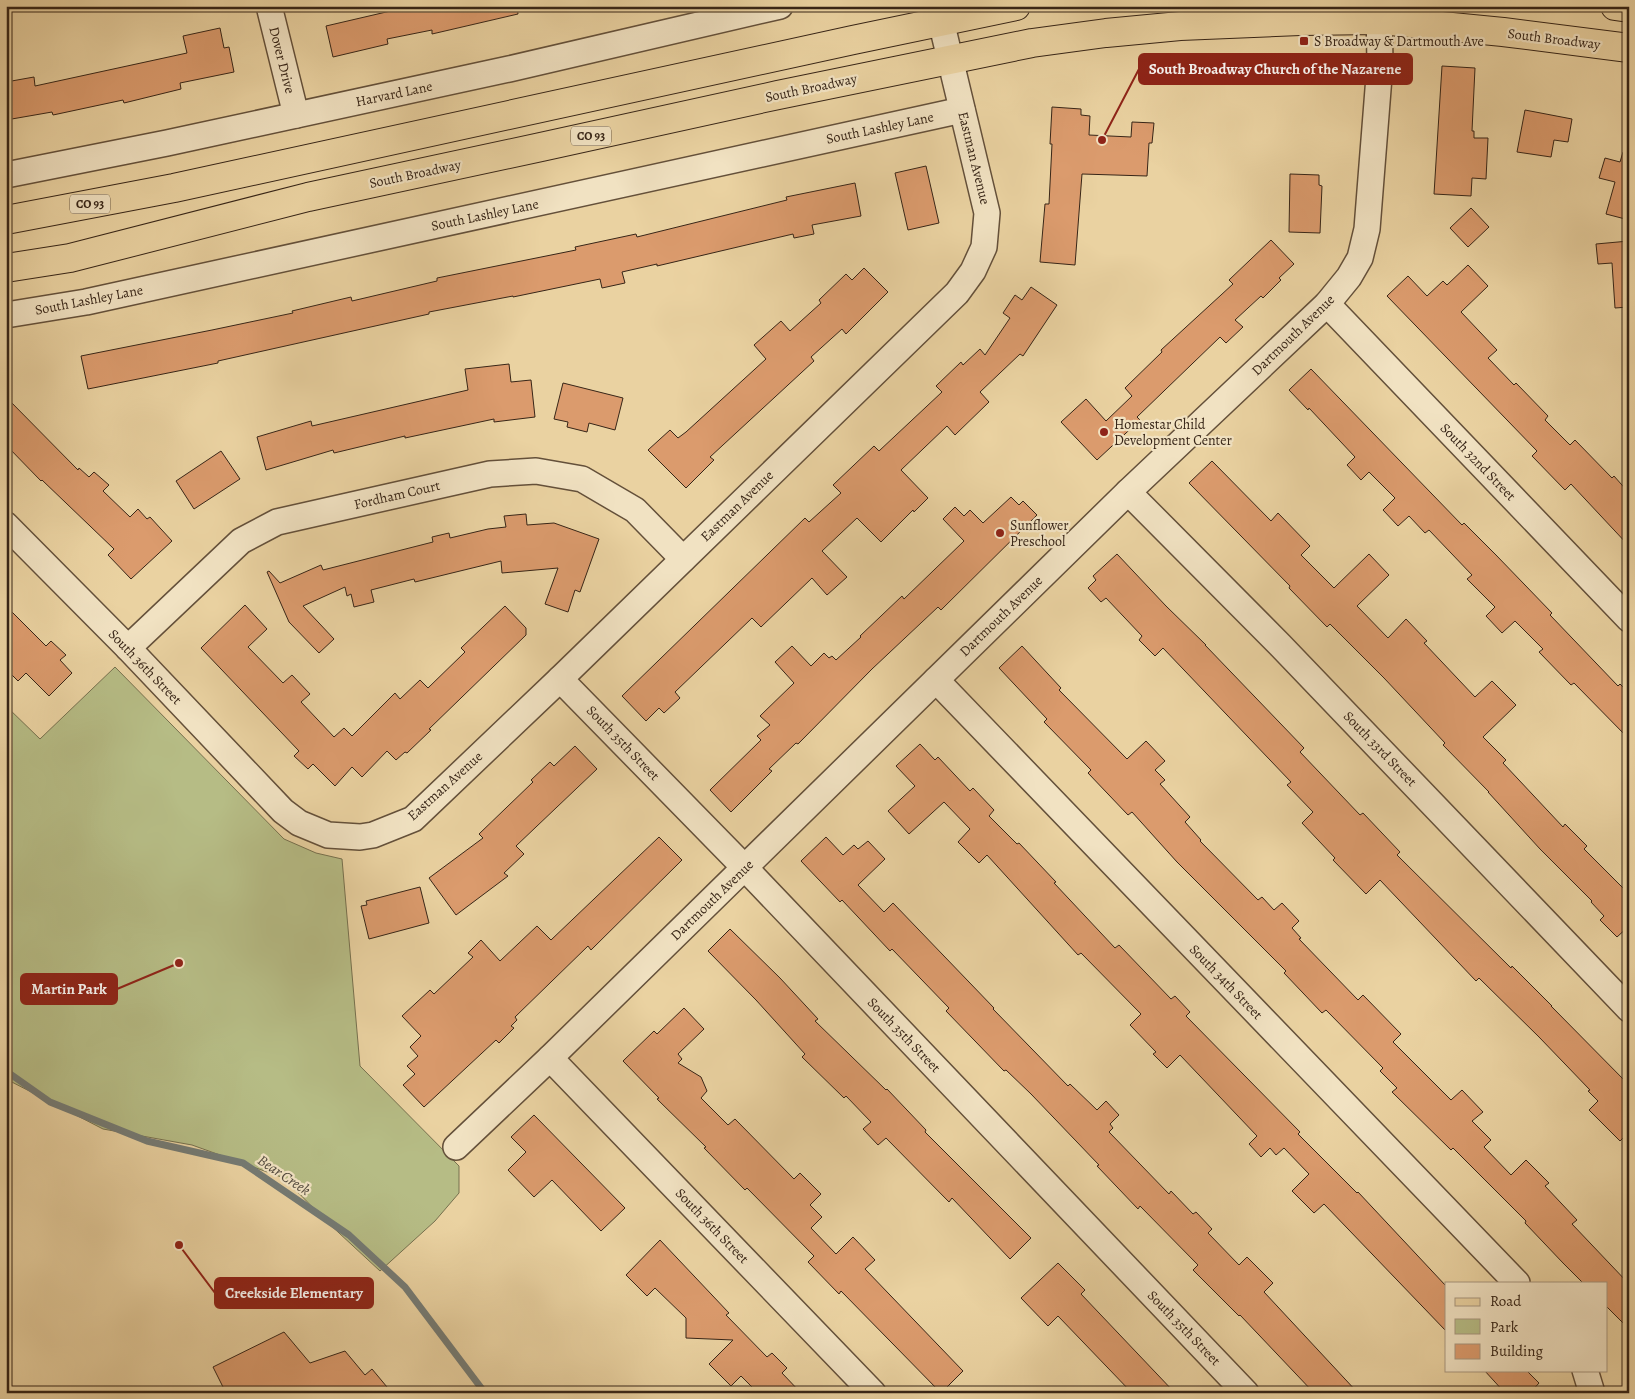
<svg xmlns="http://www.w3.org/2000/svg" width="1635" height="1399" viewBox="0 0 1635 1399" font-family="Alegreya,serif">
<style>
.green{fill:#b6bc85;stroke:#76704e}
.lines{fill:none;stroke-linecap:round;stroke-linejoin:round}
.stream{stroke:#757b74;stroke-width:7}
.building{fill:#db9b6d;stroke:#372517}
.minor-casing{stroke:#64503a;stroke-width:28}
.primary-casing{stroke:#372517;stroke-width:30}
.minor{stroke:#f1e2c2;stroke-width:25}
.primary{stroke:#ead2a1;stroke-width:28}
.poi-dot{fill:#8f2418;stroke:#f1e2c2;stroke-width:2}
.labels{text-anchor:middle;dominant-baseline:central;stroke-width:4.5;stroke-linejoin:round;paint-order:stroke}
.shield{fill:#f1e2c2;stroke:#6f5e4a;stroke-width:1}
.shield-label{font-size:12px;font-weight:bold;fill:#372517}
.street-label{font-size:14px;fill:#372517;stroke:#f1e2c2}
.poi-label{font-size:14px;fill:#372517;stroke:#f1e2c2;text-anchor:start}
.water-label{font-size:15px;font-style:italic;fill:#51493e;stroke:#f1e2c2}
.leader{fill:none;stroke:#8f2418;stroke-width:2}
.callout-dot{fill:#8f2418;stroke:#f1e2c2;stroke-width:2}
.callout{fill:#8f2418;stroke:#8f2418;stroke-width:2}
.callout-label{font-size:15px;text-anchor:middle;font-weight:bold;fill:#fff}
</style>
<rect width="100%" height="100%" fill="#ead2a1"/>
<filter id="stains"><feTurbulence type="fractalNoise" baseFrequency=".004" numOctaves="4"/><feColorMatrix values="0 0 0 0 .2 0 0 0 0 .09 0 0 0 0 .02 0 0 0 .5 -.17"/></filter>
<radialGradient id="worn" r=".72"><stop offset=".6" stop-color="#630" stop-opacity="0"/><stop offset="1" stop-color="#630" stop-opacity=".3"/></radialGradient>
<!-- green -->
<polygon class="green" points="115,667 284,839 316,853 342,859 360,1066 459,1166 459,1193 435,1221 380,1271 325,1220 284,1178 192,1145 103,1129 6,1079 6,706 40,739"/>
<g class="lines">
<!-- stream -->
<polyline class="stream" points="6,1071 50,1102 147,1141 243,1163 349,1235 405,1287 485,1393"/>
</g>
<!-- building -->
<g class="building">
<polygon points="412,6 517,6 518,14 432,34 432,30 387,39 388,44 333,57 326,26"/>
<polygon points="220,28 224,48 229,47 234,72 180,83 181,89 124,103 123,100 53,115 52,112 6,120 6,82 34,77 35,86 187,53 183,36"/>
<polygon points="1442,66 1475,68 1472,131 1474,131 1474,138 1488,138 1486,179 1472,178 1471,196 1434,194"/>
<polygon points="1052,107 1081,109 1081,115 1090,116 1089,135 1131,137 1132,122 1154,123 1152,143 1149,143 1147,176 1082,174 1075,265 1040,262 1045,204 1049,204 1052,144 1050,144"/>
<polygon points="1525,110 1572,119 1568,142 1554,140 1551,157 1517,152"/>
<polygon points="1623,152 1629,153 1629,220 1606,214 1615,182 1599,178 1605,158 1620,162"/>
<polygon points="926,166 939,223 908,230 895,173"/>
<polygon points="1290,174 1319,175 1319,185 1322,186 1320,233 1289,232"/>
<polygon points="855,183 861,216 812,225 814,234 794,238 793,234 657,266 657,264 622,272 625,283 602,288 600,279 513,297 513,296 429,312 429,314 218,361 218,363 88,389 81,356 212,330 293,313 292,311 351,297 352,301 437,281 437,278 576,250 575,247 636,234 637,237 787,200 786,197"/>
<polygon points="1471,208 1489,227 1468,247 1450,228"/>
<polygon points="1271,240 1294,264 1279,278 1281,280 1263,298 1261,296 1235,320 1243,327 1226,343 1220,337 1137,417 1140,420 1097,460 1061,422 1086,399 1106,421 1132,396 1125,388 1162,352 1161,350 1233,284 1229,280"/>
<polygon points="1629,241 1629,307 1615,308 1612,263 1598,264 1596,244"/>
<polygon points="1468,265 1488,286 1461,312 1497,350 1488,358 1514,385 1516,383 1548,416 1545,420 1570,445 1575,440 1612,478 1614,476 1629,493 1629,546 1571,484 1565,490 1532,456 1537,451 1387,296 1408,276 1427,296 1443,281 1447,285"/>
<polygon points="864,268 888,292 846,334 842,329 811,357 814,361 710,457 714,460 686,488 648,450 670,430 678,438 686,432 766,359 754,345 781,321 790,331 821,303 819,300 846,274 852,280"/>
<polygon points="1031,287 1057,305 1023,356 1020,354 980,392 989,402 955,435 947,426 901,470 928,498 914,512 913,510 881,542 857,518 822,551 847,577 827,595 812,578 761,627 752,618 675,692 680,698 664,713 659,708 646,721 622,696 805,518 809,522 841,493 833,485 874,446 879,451 942,392 936,386 961,362 963,365 980,349 985,355 1010,318 1003,313 1015,295 1022,300"/>
<polygon points="509,364 511,382 531,380 535,417 494,422 494,419 405,438 405,436 334,453 333,450 266,470 257,437 311,421 312,426 468,390 465,369"/>
<polygon points="1311,369 1462,525 1464,523 1496,555 1552,613 1550,615 1618,686 1620,684 1629,693 1629,739 1574,683 1571,685 1539,652 1543,649 1515,621 1502,633 1486,616 1495,607 1467,579 1472,575 1429,530 1425,533 1409,516 1398,526 1383,510 1395,498 1369,472 1361,480 1347,465 1355,457 1309,408 1308,410 1289,390"/>
<polygon points="563,383 623,398 615,430 589,423 587,432 567,427 568,422 554,419"/>
<polygon points="6,397 78,470 79,468 89,477 94,472 109,485 103,491 130,517 138,509 147,519 150,517 172,541 131,579 108,555 114,549 42,480 41,481 6,445"/>
<polygon points="221,451 240,479 194,509 176,481"/>
<polygon points="1212,461 1271,521 1278,513 1310,546 1301,555 1334,588 1369,554 1389,575 1357,606 1388,638 1406,619 1427,641 1424,643 1475,697 1492,681 1516,705 1483,737 1506,760 1503,763 1563,827 1565,824 1587,846 1584,849 1629,894 1629,926 1617,937 1600,920 1604,916 1591,902 1592,901 1540,849 1488,792 1489,792 1443,745 1445,743 1384,678 1330,624 1327,627 1289,588 1290,586 1189,483"/>
<polygon points="1011,497 1019,505 1023,501 1037,515 941,610 938,607 872,669 798,744 796,743 769,769 772,771 731,812 710,790 761,740 757,736 770,725 760,716 794,683 775,662 792,646 811,666 824,653 829,658 832,656 836,660 861,637 860,636 902,596 904,599 964,541 943,519 955,507 964,516 970,510 983,523"/>
<polygon points="526,514 527,525 554,523 599,539 580,592 575,590 568,612 545,604 558,568 502,573 501,561 415,582 414,579 371,590 374,602 354,607 351,594 347,596 345,587 303,606 334,639 319,653 289,622 267,572 269,571 280,583 321,565 323,570 433,542 432,537 449,533 450,538 488,529 506,527 504,516"/>
<polygon points="1117,554 1166,606 1206,645 1205,645 1304,748 1300,752 1360,815 1363,813 1400,852 1397,855 1511,968 1512,966 1552,1006 1551,1006 1629,1085 1629,1132 1620,1141 1589,1110 1598,1101 1588,1091 1590,1090 1539,1037 1479,978 1476,981 1380,880 1366,894 1333,860 1335,858 1302,823 1313,812 1287,785 1291,782 1163,648 1155,656 1139,640 1142,636 1106,598 1101,602 1088,588 1096,580 1093,576"/>
<polygon points="245,605 267,629 248,647 283,683 292,675 310,694 301,702 334,737 344,728 352,736 395,693 400,699 420,680 428,688 465,652 461,648 505,606 526,628 526,635 429,729 431,730 407,753 405,752 396,760 387,751 362,777 352,767 335,786 313,764 308,769 294,756 299,751 201,648"/>
<polygon points="6,606 46,646 51,641 66,655 60,660 72,673 49,696 26,673 18,681 6,669"/>
<polygon points="1022,646 1061,688 1059,690 1127,759 1146,741 1165,761 1155,770 1165,780 1160,784 1190,817 1185,822 1201,840 1200,841 1258,900 1262,897 1274,910 1282,903 1299,921 1292,928 1301,938 1299,939 1358,1000 1363,995 1401,1034 1393,1042 1451,1100 1462,1090 1483,1112 1472,1121 1491,1140 1484,1147 1511,1175 1526,1160 1549,1183 1545,1186 1577,1220 1572,1224 1629,1284 1629,1329 1606,1306 1606,1283 1583,1283 1563,1263 1525,1223 1526,1221 1453,1148 1451,1150 1392,1092 1397,1088 1380,1071 1383,1068 1326,1010 1322,1013 1284,973 1286,971 1177,862 1132,812 1128,815 1088,773 1091,770 1044,722 1047,719 999,668"/>
<polygon points="920,744 935,760 938,757 970,791 973,788 994,810 989,816 1017,844 1019,843 1056,882 1054,883 1115,948 1119,945 1171,999 1175,996 1190,1012 1186,1016 1300,1132 1298,1134 1357,1193 1358,1192 1446,1286 1446,1331 1324,1204 1314,1213 1292,1191 1309,1174 1284,1148 1276,1155 1270,1148 1261,1157 1249,1144 1257,1136 1180,1055 1167,1068 1153,1054 1156,1052 1130,1025 1141,1014 1081,953 1078,955 987,855 979,863 958,842 970,829 944,802 909,834 888,811 915,786 896,766"/>
<polygon points="575,746 597,769 516,846 524,854 504,873 508,876 456,915 429,878 483,838 479,834 533,782 531,780 550,762 554,766"/>
<polygon points="659,837 682,860 591,950 588,946 515,1017 517,1020 511,1026 514,1028 499,1043 496,1040 424,1107 403,1085 415,1074 407,1066 418,1056 410,1047 421,1036 402,1016 430,990 434,994 473,957 468,953 481,940 500,961 537,926 551,940"/>
<polygon points="826,837 843,855 854,845 858,849 868,841 885,859 858,885 884,912 893,903 994,1008 993,1009 1068,1086 1070,1084 1097,1110 1106,1101 1119,1115 1110,1124 1113,1128 1109,1132 1169,1194 1171,1191 1193,1214 1196,1212 1212,1229 1208,1233 1239,1265 1247,1257 1273,1283 1264,1292 1358,1393 1314,1393 1240,1315 1239,1316 1193,1270 1198,1265 1140,1206 1138,1209 1097,1166 1099,1165 1031,1094 1006,1070 1004,1071 946,1011 949,1008 892,949 890,951 842,900 840,902 801,861"/>
<polygon points="420,887 429,923 369,939 361,906 367,905 366,901"/>
<polygon points="730,929 780,978 818,1019 815,1021 886,1090 887,1089 926,1130 925,1132 1031,1238 1010,1259 952,1198 949,1202 886,1138 878,1145 863,1129 871,1122 846,1096 844,1098 802,1057 805,1054 756,1000 708,951"/>
<polygon points="684,1008 704,1029 678,1054 682,1059 678,1063 701,1077 707,1091 701,1098 728,1125 735,1119 794,1179 800,1173 821,1194 810,1205 822,1217 811,1228 836,1254 853,1237 875,1260 865,1269 963,1371 941,1393 841,1291 839,1294 808,1262 814,1256 747,1188 745,1190 704,1148 706,1147 657,1099 659,1098 623,1061 654,1031 657,1034"/>
<polygon points="534,1115 625,1208 601,1231 552,1180 534,1197 508,1170 526,1152 511,1137"/>
<polygon points="660,1240 729,1313 726,1315 767,1357 772,1353 787,1368 782,1373 801,1393 758,1393 741,1376 731,1386 709,1364 733,1340 686,1338 686,1318 655,1288 647,1296 626,1275"/>
<polygon points="1058,1263 1085,1290 1081,1294 1175,1393 1132,1393 1058,1316 1048,1326 1021,1298"/>
<polygon points="284,1332 310,1363 345,1351 365,1375 372,1369 392,1393 226,1393 213,1367"/>
<polygon points="1484,1370 1526,1370 1539,1383 1530,1393 1505,1393"/>
</g>
<g class="lines">
<defs>
<g id="minor">
<polyline points="269,6 296,115"/>
<polyline points="6,175 167,143 509,69 780,6"/>
<polyline points="1327,304 1629,619"/>
<polyline points="6,315 86,302 962,110"/>
<polyline points="1128,492 1280,645 1629,1009"/>
<polyline points="6,525 128,648 283,811 299,823 328,835 360,837 373,835 413,819 560,679 957,293 973,271 984,247 987,213 941,21"/>
<polyline points="128,648 241,541 277,522 490,474 536,471 582,479 635,510 683,559"/>
<polyline points="560,679 745,868 1246,1393"/>
<polyline points="936,680 1517,1283"/>
<polyline points="550,1058 873,1393"/>
<polyline points="456,1147 550,1058 1128,492 1327,304 1349,277 1360,258 1367,229 1380,64 1379,6"/>
<polyline points="1585,1370 1592,1393"/>
</g>
<g id="primary">
<polyline points="1615,6 1629,8"/>
<polyline points="6,220 174,188 853,40 1016,6"/>
<polyline points="6,268 70,258 308,197 541,147 778,95 1032,43 1106,33 1180,26 1300,21 1380,20 1503,32 1629,48"/>
</g>
</defs>
<!-- minor casing -->
<use href="#minor" class="minor-casing"/>
<!-- primary casing -->
<use href="#primary" class="primary-casing"/>
<!-- minor -->
<use href="#minor" class="minor"/>
<!-- primary -->
<use href="#primary" class="primary"/>
</g>
<!-- markers -->
<g class="poi-dot">
<rect x="1299" y="36" width="10" height="10" rx="2.5"/>
<circle cx="1104" cy="432" r="5"/>
<circle cx="1000" cy="533" r="5"/>
</g>
<g class="labels">
<!-- shield labels -->
<g class="shield">
<rect x="571" y="126.5" width="40" height="19" rx="4"/>
<rect x="70" y="194.5" width="40" height="19" rx="4"/>
</g>
<g class="shield-label">
<text x="591" y="136">CO 93</text>
<text x="90" y="204">CO 93</text>
</g>
<!-- street labels -->
<g class="street-label">
<text transform="translate(1554 39) rotate(7)">South Broadway</text>
<text transform="translate(282 60) rotate(76)">Dover Drive</text>
<text transform="translate(811 88) rotate(-12)">South Broadway</text>
<text transform="translate(394 94) rotate(-12)">Harvard Lane</text>
<text transform="translate(880 128) rotate(-12)">South Lashley Lane</text>
<text transform="translate(974 158) rotate(76)">Eastman Avenue</text>
<text transform="translate(415 174) rotate(-12)">South Broadway</text>
<text transform="translate(485 215) rotate(-12)">South Lashley Lane</text>
<text transform="translate(89 300) rotate(-11)">South Lashley Lane</text>
<text transform="translate(1293 335) rotate(-44)">Dartmouth Avenue</text>
<text transform="translate(1478 462) rotate(46)">South 32nd Street</text>
<text transform="translate(397 495) rotate(-13)">Fordham Court</text>
<text transform="translate(737 506) rotate(-44)">Eastman Avenue</text>
<text transform="translate(1001 616) rotate(-44)">Dartmouth Avenue</text>
<text transform="translate(145 667) rotate(46)">South 36th Street</text>
<text transform="translate(623 743) rotate(46)">South 35th Street</text>
<text transform="translate(1380 749) rotate(46)">South 33rd Street</text>
<text transform="translate(445 786) rotate(-42)">Eastman Avenue</text>
<text transform="translate(712 900) rotate(-44)">Dartmouth Avenue</text>
<text transform="translate(1226 982) rotate(46)">South 34th Street</text>
<text transform="translate(904 1035) rotate(46)">South 35th Street</text>
<text transform="translate(712 1226) rotate(46)">South 36th Street</text>
<text transform="translate(1184 1328) rotate(46)">South 35th Street</text>
</g>
<!-- poi labels -->
<g class="poi-label">
<text x="1314" y="41">S Broadway &amp; Dartmouth Ave</text>
<text x="1114" y="424">Homestar Child<tspan x="1114" dy="16">Development Center</tspan></text>
<text x="1010" y="525">Sunflower<tspan x="1010" dy="16">Preschool</tspan></text>
</g>
<!-- water labels -->
<g class="water-label">
<text transform="translate(284 1175) rotate(34)">Bear Creek</text>
</g>
</g>
<!-- callouts -->
<path class="leader" d="M1102 140L1139 69M179 963L117 989M179 1245L215 1293"/>
<g class="callout-dot">
<circle cx="1102" cy="140" r="5"/>
<circle cx="179" cy="963" r="5"/>
<circle cx="179" cy="1245" r="5"/>
</g>
<g class="callout">
<rect x="1139" y="54" width="273" height="30" rx="5"/>
<rect x="21" y="974" width="96" height="30" rx="5"/>
<rect x="215" y="1278" width="158" height="30" rx="5"/>
</g>
<g class="callout-label">
<text x="1275" y="74">South Broadway Church of the Nazarene</text>
<text x="69" y="994">Martin Park</text>
<text x="294" y="1298">Creekside Elementary</text>
</g>
<!-- margin -->
<rect width="1635" height="1399" fill="none" stroke="#ead2a1" stroke-width="25"/>
<rect x="8" y="8" width="1620" height="1384" fill="none" stroke="#372517" stroke-width="2.5"/>
<rect x="12" y="12" width="1610" height="1374" fill="none" stroke="#372517"/>
<!-- legend -->
<rect x="1445" y="1282" width="162" height="90" fill="#f1e2c2" stroke="#a7967e"/>
<rect x="1455" y="1298" width="25" height="8" fill="#ead2a1" stroke="#a7967e"/>
<text x="1490" y="1306" font-size="15" fill="#372517">Road</text>
<rect x="1455" y="1319" width="25" height="15" fill="#b6bc85" stroke="#a7967e"/>
<text x="1490" y="1332" font-size="15" fill="#372517">Park</text>
<rect x="1455" y="1344" width="25" height="15" fill="#db9b6d" stroke="#a7967e"/>
<text x="1490" y="1356" font-size="15" fill="#372517">Building</text>
<rect width="100%" height="100%" filter="url(#stains)"/>
<rect width="100%" height="100%" fill="url(#worn)"/>
</svg>
